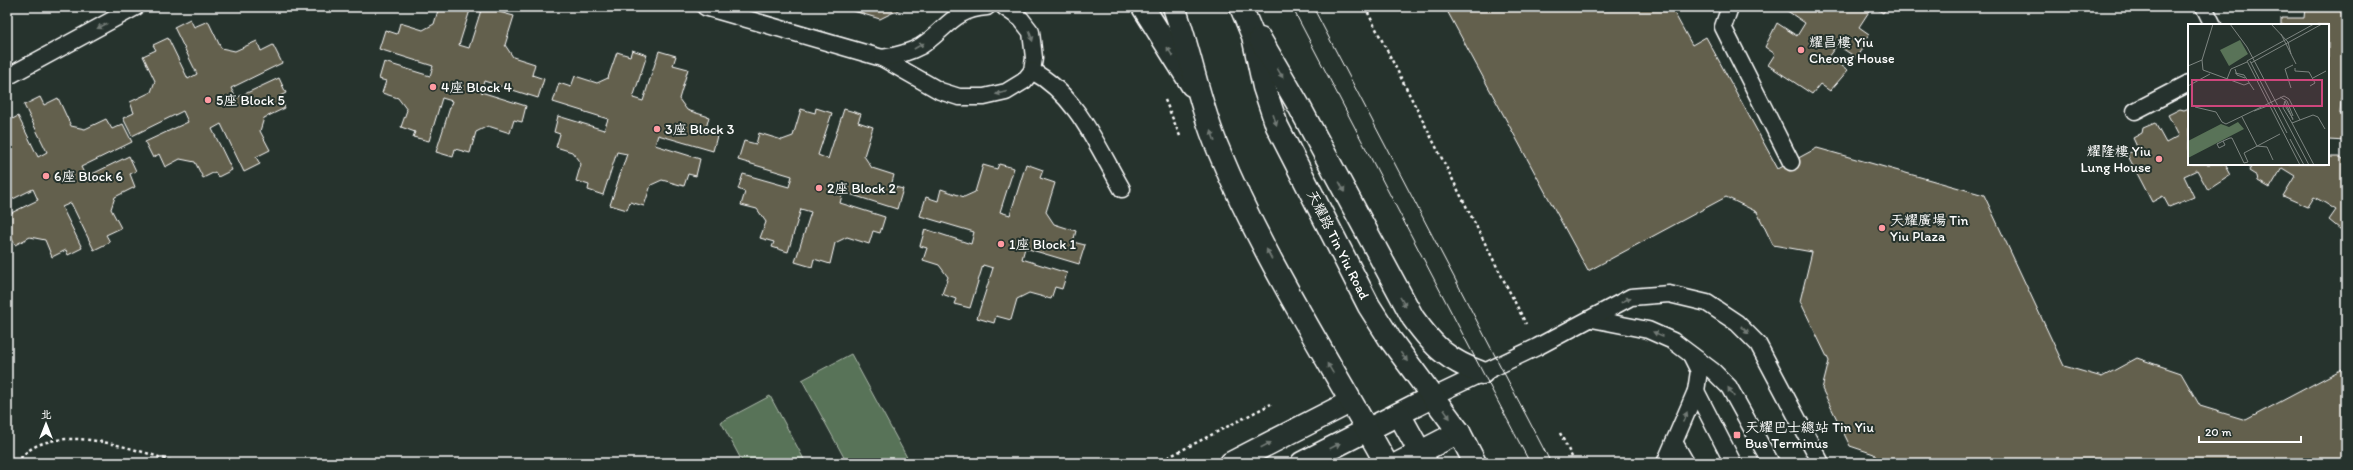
<svg xmlns="http://www.w3.org/2000/svg" width="2353" height="470" viewBox="0 0 2353 470" font-family="Itim,'LXGW WenKai TC',sans-serif">
<style>
.green{fill:#597358;stroke:#acb9ac}
.building{fill:#64614e;stroke:#fff}
.lines{fill:none;stroke-linecap:round;stroke-linejoin:round}
.lane-casing{stroke:#fff;stroke-width:19}
.street-casing{stroke:#fff;stroke-width:25}
.secondary-casing{stroke:#fff;stroke-width:25}
.path{stroke:#fff;stroke-width:2.5;stroke-dasharray:3 3;stroke-linecap:butt}
.lane{stroke:#26332d;stroke-width:16}
.street{stroke:#26332d;stroke-width:22}
.secondary{stroke:#26332d;stroke-width:22}
.tram{stroke:#fff;stroke-width:1}
.oneway{fill:#727a76}
.poi-dot{fill:#ff9aa2;stroke:#26332d;stroke-width:1.5}
.labels{text-anchor:middle;dominant-baseline:central;stroke-width:4;stroke-linejoin:round;paint-order:stroke}
.poi-label{font-size:14px;fill:#fff;stroke:#26332d;text-anchor:start}
.street-label{font-size:14px;fill:#fff;stroke:#26332d}
.inset-road{fill:none;stroke:#7d8581;stroke-width:1}
.view{fill:#ce467c;fill-opacity:0.15;stroke:#ce467c;stroke-width:2}
.inset-edge{fill:none;stroke:#fff;stroke-width:2}
</style>
<rect width="100%" height="100%" fill="#26332d"/>
<filter id="ink" filterUnits="userSpaceOnUse"><feTurbulence type="fractalNoise" baseFrequency=".025" numOctaves="2"/><feDisplacementMap in="SourceGraphic" scale="8" xChannelSelector="R" yChannelSelector="G"/><feConvolveMatrix kernelMatrix="1 2 1 2 8 2 1 2 1" color-interpolation-filters="sRGB"/></filter>
<g filter="url(#ink)">
<!-- green -->
<g class="green">
<polygon points="851,354 910,463 847,463 802,380"/>
<polygon points="770,396 806,463 743,463 721,422"/>
</g>
<!-- building -->
<g class="building">
<polygon points="439,7 471,7 459,45 469,48 482,7 500,7 499,12 514,16 505,45 513,57 535,64 532,75 544,79 538,98 484,81 481,92 526,106 522,122 514,120 510,133 488,126 476,132 470,153 455,149 453,157 436,152 452,101 442,98 429,141 413,137 415,132 401,127 407,110 398,98 382,93 386,81 379,79 384,62 430,76 433,66 379,49 385,30 397,34 400,23 423,30 434,24"/>
<polygon points="840,7 904,7 880,19"/>
<polygon points="1445,7 1671,7 1692,45 1706,37 1778,169 1817,148 1984,195 2064,366 2102,377 2137,358 2181,373 2200,406 2246,420 2346,367 2346,463 1879,463 1874,454 1850,446 1822,389 1829,361 1800,301 1812,252 1773,245 1757,212 1726,197 1588,271"/>
<polygon points="1788,7 1872,7 1859,27 1869,34 1863,43 1864,47 1857,58 1837,45 1828,57 1848,70 1830,91 1820,84 1812,94 1768,65 1775,54 1765,47 1777,23 1797,36 1805,23 1786,10"/>
<polygon points="1874,7 1887,7 1883,13"/>
<polygon points="2305,7 2343,7 2343,19 2346,19 2346,99 2341,98 2340,114 2346,114 2346,141 2328,140 2328,25 2281,25 2281,18 2304,18"/>
<polygon points="190,19 194,27 208,21 221,48 235,51 257,41 261,51 273,45 282,63 231,88 236,98 279,78 286,93 280,96 285,108 264,118 260,131 270,150 256,157 260,164 244,172 221,124 212,129 232,170 218,177 215,172 203,178 195,162 180,159 165,167 159,154 153,158 145,142 188,122 183,111 132,136 123,118 134,113 130,102 151,92 155,81 143,56 156,50 153,45 168,38 188,79 197,74 174,27"/>
<polygon points="632,50 647,55 633,98 643,101 659,51 676,56 673,65 688,69 679,99 687,110 709,117 706,128 718,132 713,151 658,135 655,145 700,159 696,176 688,174 684,186 662,180 651,185 644,206 630,202 627,210 610,205 627,154 617,152 603,195 588,190 589,185 576,181 581,164 572,152 556,147 560,134 554,132 558,116 604,130 608,119 553,102 559,83 571,87 575,76 597,83 608,78 617,52 630,56"/>
<polygon points="40,97 44,105 58,98 71,126 85,129 106,119 112,129 123,124 132,142 81,167 86,177 129,156 136,171 130,174 135,187 115,197 111,209 121,228 106,235 110,242 94,250 71,203 62,207 82,248 68,255 66,250 52,257 45,240 30,237 15,245 9,233 7,234 7,215 38,200 33,189 7,202 7,122 18,116 38,157 47,152 24,105"/>
<polygon points="816,108 832,113 818,155 828,159 844,109 861,114 858,122 873,127 864,156 872,168 894,175 891,186 903,189 897,209 843,192 840,203 885,217 880,233 873,231 869,244 847,237 835,243 830,264 814,259 812,267 795,262 811,212 801,209 788,252 772,247 774,242 760,238 766,222 757,209 741,205 745,192 738,189 743,174 789,187 792,176 738,160 744,141 756,144 759,133 782,140 793,136 801,109 815,113"/>
<polygon points="2189,108 2189,164 2225,164 2231,175 2208,190 2197,170 2184,176 2194,197 2169,207 2163,196 2152,202 2127,154 2138,149 2133,138 2142,133 2143,128 2155,123 2166,143 2179,136 2168,115 2180,109 2184,110"/>
<polygon points="2328,157 2340,157 2346,161 2346,234 2329,220 2336,210 2325,203 2314,197 2308,207 2283,196 2295,176 2282,168 2270,188 2258,181 2257,176 2249,171 2252,164 2328,164"/>
<polygon points="999,164 1014,168 1000,212 1010,215 1026,164 1043,170 1040,178 1055,183 1046,212 1054,224 1076,231 1073,242 1085,245 1079,264 1025,248 1022,259 1067,273 1062,289 1055,287 1051,299 1029,293 1017,299 1011,320 996,316 994,323 977,318 993,268 983,265 970,308 954,304 956,299 942,294 948,277 939,265 923,260 927,248 920,246 925,229 971,244 974,232 920,216 926,197 938,201 941,189 964,197 975,192 983,165 997,169"/>
</g>
<g class="lines">
<defs>
<g id="lane">
<polyline points="705,7 882,58 940,91 959,97 984,97 1006,92 1024,81 1032,71 1034,58 1031,32 1021,19 1004,7"/>
<polyline points="1730,7 1723,27 1791,162"/>
<polyline points="2204,7 2213,25"/>
<path d="M882,58C896,56 908,53 921,46C946,30 953,9 987,7"/>
<path d="M1032,71C1077,95 1097,146 1122,189"/>
<polyline points="7,77 136,7"/>
<polyline points="2135,111 2189,83"/>
<polyline points="1592,319 1648,330 1673,341 1713,371 1729,387 1771,463"/>
<polyline points="1696,391 1733,463"/>
<polyline points="1434,396 1537,347 1631,297 1669,294 1707,303 1737,323 1758,344 1821,463"/>
<polyline points="1674,442 1686,463"/>
<polyline points="1665,463 1696,391 1699,371 1691,355"/>
</g>
<g id="street">
<polyline points="1231,463 1350,402"/>
<polyline points="1302,463 1434,396"/>
<polyline points="1399,463 1459,432"/>
</g>
<g id="secondary">
<polyline points="1143,7 1192,85"/>
<path d="M1174,7C1191,54 1199,105 1219,151C1264,260 1329,360 1386,463"/>
<polyline points="1241,7 1253,36 1264,87 1277,126 1369,306 1390,339 1459,432 1475,463"/>
<path d="M1260,39L1299,106L1413,318C1435,348 1447,360 1482,373"/>
<polyline points="1399,414 1426,463"/>
</g>
</defs>
<!-- lane casing -->
<use href="#lane" class="lane-casing"/>
<!-- street casing -->
<use href="#street" class="street-casing"/>
<!-- secondary casing -->
<use href="#secondary" class="secondary-casing"/>
<!-- path -->
<g class="path">
<polyline points="1365,7 1526,324"/>
<polyline points="1165,100 1180,136"/>
<polyline points="1560,433 1575,463"/>
<path d="M17,463C47,416 137,450 177,463"/>
<polyline points="1157,463 1271,404"/>
</g>
<!-- lane -->
<use href="#lane" class="lane"/>
<!-- street -->
<use href="#street" class="street"/>
<!-- secondary -->
<use href="#secondary" class="secondary"/>
<!-- tram -->
<g class="tram">
<polyline points="1292,7 1530,463"/>
<polyline points="1313,7 1551,463"/>
</g>
</g>
<!-- one-way arrows -->
<defs><path id="oneway-solid" d="M-6-.8H1V-3.2L6.5 0L1 3.2V.8H-6Z"/></defs>
<g class="oneway">
<use href="#oneway-solid" transform="translate(102 26) rotate(152)"/>
<use href="#oneway-solid" transform="translate(1031 36) rotate(72)"/>
<use href="#oneway-solid" transform="translate(919 46) rotate(-30)"/>
<use href="#oneway-solid" transform="translate(1170 52) rotate(-122)"/>
<use href="#oneway-solid" transform="translate(1280 73) rotate(59)"/>
<use href="#oneway-solid" transform="translate(1001 93) rotate(166)"/>
<use href="#oneway-solid" transform="translate(1275 120) rotate(71)"/>
<use href="#oneway-solid" transform="translate(1213 136) rotate(-109)"/>
<use href="#oneway-solid" transform="translate(1342 187) rotate(62)"/>
<use href="#oneway-solid" transform="translate(1269 254) rotate(-118)"/>
<use href="#oneway-solid" transform="translate(1626 300) rotate(-28)"/>
<use href="#oneway-solid" transform="translate(1403 302) rotate(60)"/>
<use href="#oneway-solid" transform="translate(1745 330) rotate(46)"/>
<use href="#oneway-solid" transform="translate(1658 334) rotate(-158)"/>
<use href="#oneway-solid" transform="translate(1404 357) rotate(53)"/>
<use href="#oneway-solid" transform="translate(1330 368) rotate(-121)"/>
<use href="#oneway-solid" transform="translate(1731 392) rotate(-123)"/>
<use href="#oneway-solid" transform="translate(1447 414) rotate(55)"/>
<use href="#oneway-solid" transform="translate(1685 417) rotate(-67)"/>
<use href="#oneway-solid" transform="translate(1266 445) rotate(-27)"/>
<use href="#oneway-solid" transform="translate(1335 446) rotate(-27)"/>
</g>
</g>
<!-- markers -->
<g class="poi-dot">
<circle cx="1801" cy="50" r="4"/>
<circle cx="433" cy="87" r="4"/>
<circle cx="208" cy="100" r="4"/>
<circle cx="657" cy="129" r="4"/>
<circle cx="2159" cy="159" r="4"/>
<circle cx="46" cy="176" r="4"/>
<circle cx="819" cy="188" r="4"/>
<circle cx="1882" cy="228" r="4"/>
<circle cx="1001" cy="244" r="4"/>
<rect x="1733" y="431" width="8" height="8" rx="2"/>
</g>
<g class="labels">
<!-- poi labels -->
<g class="poi-label">
<text x="1809" y="42">耀昌樓 Yiu<tspan x="1809" dy="16">Cheong House</tspan></text>
<text x="441" y="87">4座 Block 4</text>
<text x="216" y="100">5座 Block 5</text>
<text x="665" y="129">3座 Block 3</text>
<text x="2151" y="151" text-anchor="end">耀隆樓 Yiu<tspan x="2151" dy="16">Lung House</tspan></text>
<text x="54" y="176">6座 Block 6</text>
<text x="827" y="188">2座 Block 2</text>
<text x="1890" y="220">天耀廣場 Tin<tspan x="1890" dy="16">Yiu Plaza</tspan></text>
<text x="1009" y="244">1座 Block 1</text>
<text x="1745" y="427">天耀巴士總站 Tin Yiu<tspan x="1745" dy="16">Bus Terminus</tspan></text>
</g>
<!-- street labels -->
<g class="street-label">
<text transform="translate(1338 245) rotate(63)">天耀路 Tin Yiu Road</text>
</g>
</g>
<!-- overview -->
<g transform="translate(2188 24)">
<rect width="141" height="141" fill="#26332d"/>
<path d="M52,16L60,30L41,42L32,26ZM50,98L56,105L0,134V117L33,100L41,103Z" fill="#597358"/>
<path class="inset-road" d="M25,0L14,36L15,46L56,61L61,59M42,0L59,23L121,141M83,0L100,18L103,30M93,10L108,40M62,37L99,109M63,39L134,0M0,42L14,36M107,44V47L121,48L127,59L122,62M47,45L49,51L57,54M47,49L56,51L66,66M125,54L138,47M39,55L43,45L59,38M0,62L22,50M103,64L97,45L105,41M92,73L99,77L105,92M97,77L95,84L104,99L125,91L130,93L137,105M97,77L105,96M96,80L105,95M7,83L28,88L34,98L38,100L96,72L101,75L112,96M66,87L82,81M54,93L69,122M104,99L126,141M102,115L116,141M35,117L37,121L31,124L29,120L35,117L42,114H44L56,139L60,138L56,129L92,110M69,122L79,123L85,136M112,141L59,37L126,0"/>
<path class="view" d="M4,56H134V82H4Z"/>
<rect width="141" height="141" class="inset-edge"/>
</g>
<!-- margin -->
<rect width="2353" height="470" fill="none" stroke="#26332d" stroke-width="24"/>
<rect x="12" y="12" width="2329" height="446" fill="none" stroke="#fff" stroke-width="1.5" filter="url(#ink)"/>
<!-- north arrow -->
<g transform="translate(46 424)" stroke="#26332d" stroke-width="3" paint-order="stroke">
<path d="M0-3L7 15L0 10L-7 15Z" fill="#ffffff"/>
<text y="-6" font-size="11" font-weight="bold" text-anchor="middle" fill="#ffffff">北</text>
</g>
<!-- scale -->
<path d="M2199 436v6h102v-6" fill="none" stroke="#ffffff" stroke-width="2"/>
<text x="2205" y="436" font-size="12" fill="#ffffff" stroke="#26332d" stroke-width="3" paint-order="stroke">20 m</text>
</svg>
